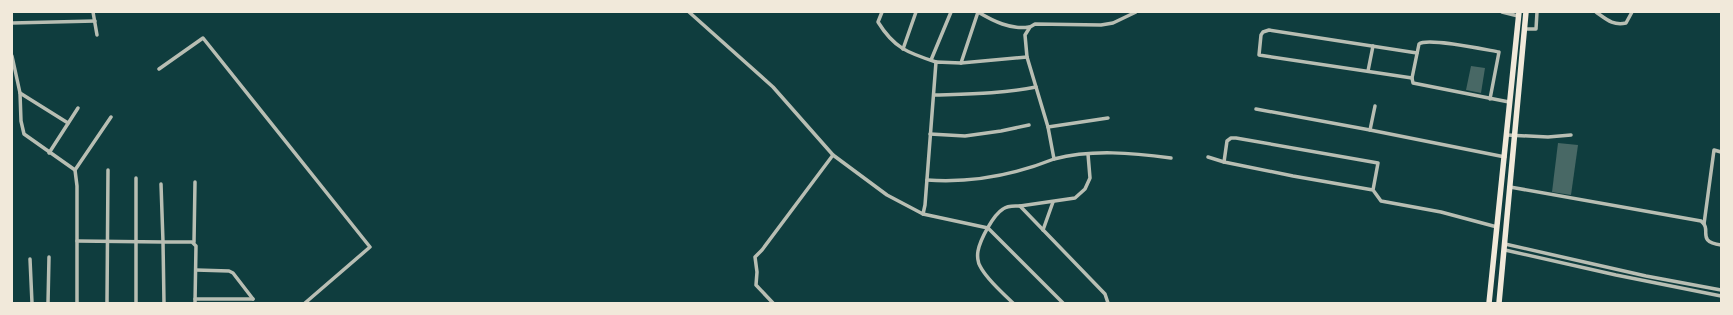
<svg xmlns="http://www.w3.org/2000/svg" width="1733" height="315" viewBox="0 0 1733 315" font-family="'Source Sans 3',sans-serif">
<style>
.building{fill:#486865}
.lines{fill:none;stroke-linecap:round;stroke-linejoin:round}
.minor{stroke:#b8beb3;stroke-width:3.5}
.trunk{stroke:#f1e9da;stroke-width:5.5}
</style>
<rect width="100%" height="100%" fill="#0f3d3e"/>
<!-- building -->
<g class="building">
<polygon points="1471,66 1485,68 1481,93 1466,90"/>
<polygon points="1558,143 1578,145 1571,195 1552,192"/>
</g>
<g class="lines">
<!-- minor -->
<g class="minor">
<polyline points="93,12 97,35"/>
<polyline points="689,12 773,87 833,155 887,195 923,214 925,205 936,62 961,63 1027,57"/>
<path d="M882,12L878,22C894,48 908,53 936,62"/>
<path d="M978,12C993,21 1011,30 1029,27"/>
<path d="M1136,12L1113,23L1101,25L1035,24L1030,27L1025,35L1027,57L1048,127L1054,159C1092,149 1133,153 1171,158"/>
<polyline points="1502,12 1518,16"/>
<path d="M1596,12C1606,19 1613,26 1626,23L1632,12"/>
<polyline points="12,23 95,21"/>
<polyline points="1524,29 1536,29 1537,12"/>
<polyline points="903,49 916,12"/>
<polyline points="12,56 20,93 21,121 24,134 75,170"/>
<polyline points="931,60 951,12"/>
<polyline points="961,63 978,12"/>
<polyline points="159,69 203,38 370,247 305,303"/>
<polyline points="1368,71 1373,46"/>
<polyline points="1412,78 1259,55 1261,35 1263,32 1269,30 1417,53"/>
<polyline points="20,93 68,123"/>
<path d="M934,95C968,94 1002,94 1036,87"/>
<path d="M1490,99L1499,52C1487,50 1427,37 1419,44L1412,78L1413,83L1509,102"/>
<polyline points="1256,109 1370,130 1505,157"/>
<polyline points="1048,127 1108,118"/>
<polyline points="1370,130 1375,106"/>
<polyline points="930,134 965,136 1001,131 1029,125"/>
<polyline points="1507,135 1548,137 1571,135"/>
<polyline points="49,153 78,108"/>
<polyline points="1208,157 1224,162"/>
<polyline points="136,178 136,303"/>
<path d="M927,180C970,183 1014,175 1054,159"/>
<polyline points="161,184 163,242 192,242 196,246 195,303"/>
<path d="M1510,187L1701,221C1713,230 1695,241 1721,245"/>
<polyline points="1373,190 1293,176 1224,162 1227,141 1231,138 1236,138 1378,163 1373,190 1381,201 1441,212 1497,227"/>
<polyline points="1020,206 1075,198 1085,189 1090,178 1088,154"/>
<polyline points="923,214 988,228 1063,303"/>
<polyline points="1704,224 1714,150 1721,152"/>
<polyline points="1043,230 1053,202"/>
<polyline points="77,241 163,242 164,303"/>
<polyline points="194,242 195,182"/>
<polyline points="1505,244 1646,276 1721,290"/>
<polyline points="1505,250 1616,275 1721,296"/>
<polyline points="30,259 32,303"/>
<polyline points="196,270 229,271 233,273 253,299"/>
<polyline points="195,299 253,299"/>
<polyline points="48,303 49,257"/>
<polyline points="77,303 77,186 75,170 111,117"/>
<polyline points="107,303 108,170"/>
<polyline points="773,303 756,285 757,272 755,257 762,250 833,155"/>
<path d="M1013,303C1002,292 987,280 980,266C978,263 977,256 978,251C980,240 993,215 1003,209C1008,205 1014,206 1020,206L1105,294L1108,303"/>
</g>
<!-- trunk -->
<g class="trunk">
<polyline points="1489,303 1519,12"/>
<polyline points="1499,303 1526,12"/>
</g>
</g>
<!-- border -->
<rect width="1733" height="315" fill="none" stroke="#f1e9da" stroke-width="26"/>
</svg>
